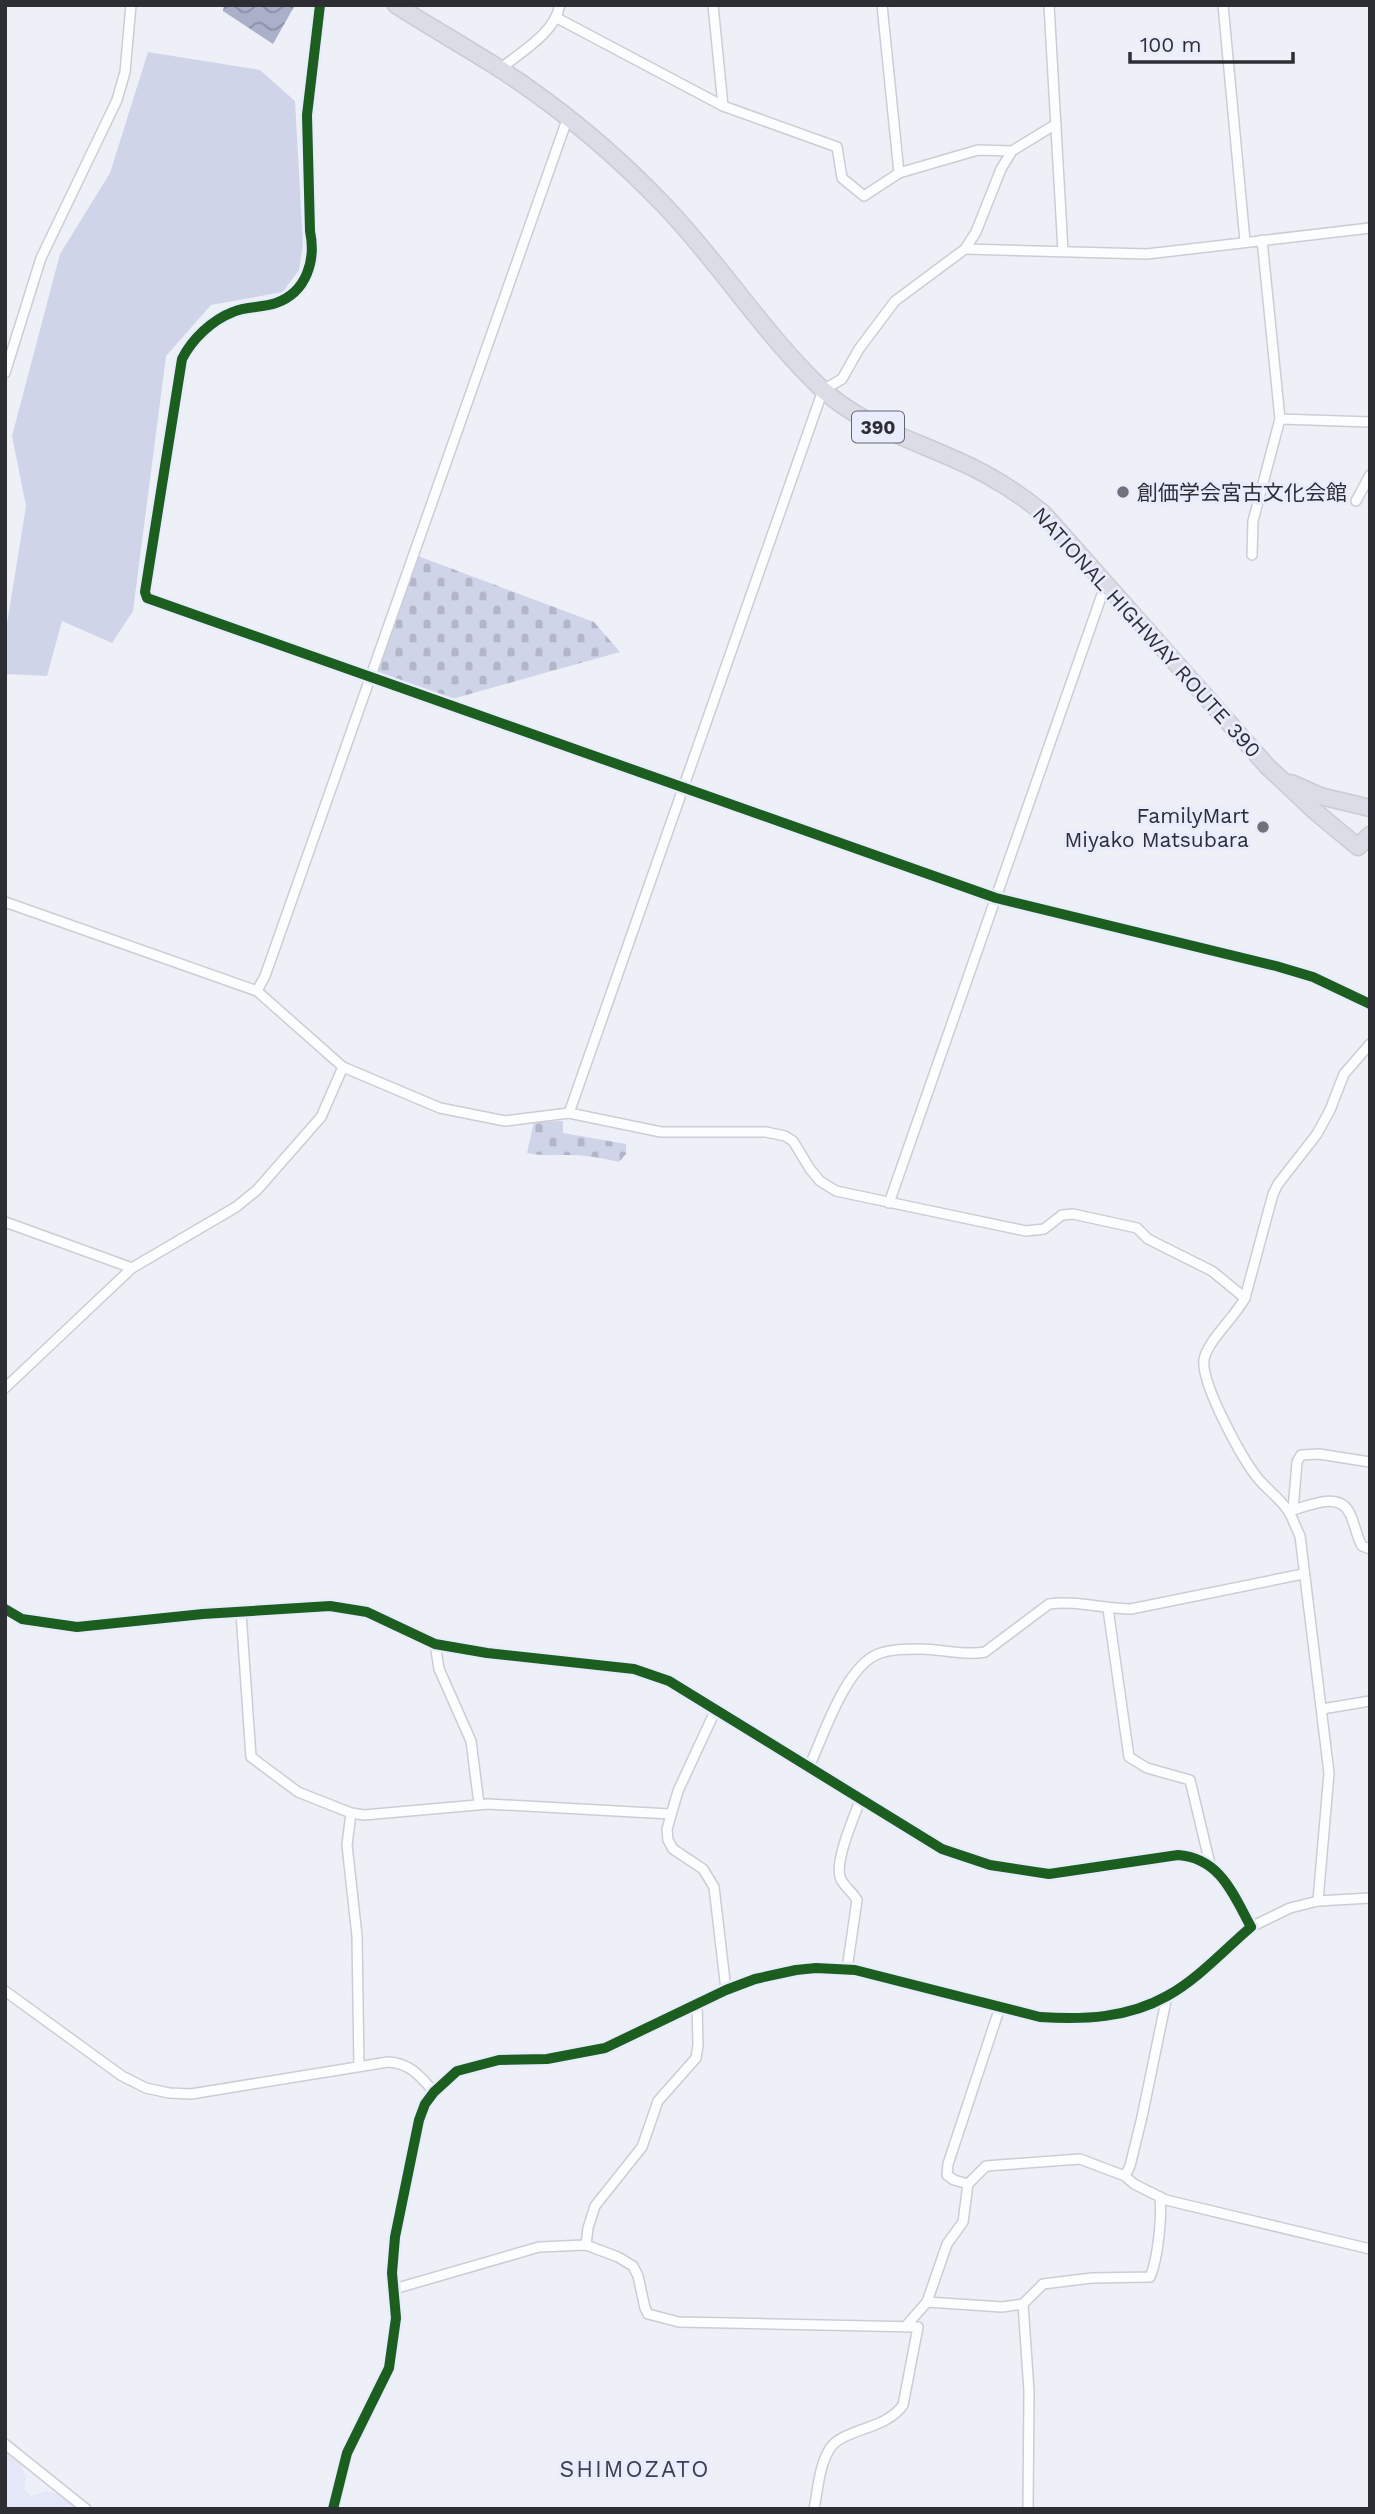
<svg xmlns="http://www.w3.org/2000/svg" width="1375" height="2514" viewBox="0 0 1375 2514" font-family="'Work Sans','Noto Sans JP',sans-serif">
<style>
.built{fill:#e4e7f7}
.green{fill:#d0d4e9}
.cemetery{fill:url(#cemetery-stones)}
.water{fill:url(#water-waves)}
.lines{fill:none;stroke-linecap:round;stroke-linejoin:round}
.street-casing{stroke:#cccdd4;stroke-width:12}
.highway-casing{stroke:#cbccd0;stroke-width:19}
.street{stroke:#fcfdfe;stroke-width:9}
.highway{stroke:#dbdce5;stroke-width:16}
.cycleway-casing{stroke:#e9ecfd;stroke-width:15}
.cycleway{stroke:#1b5e20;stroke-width:10}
.poi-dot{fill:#717279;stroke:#e9ecfd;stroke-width:2.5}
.labels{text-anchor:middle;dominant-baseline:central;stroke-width:6;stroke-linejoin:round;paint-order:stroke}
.shield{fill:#e9ecfd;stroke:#656770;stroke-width:2}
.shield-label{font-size:19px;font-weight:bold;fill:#2d2e34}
.poi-label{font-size:21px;fill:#2d2e34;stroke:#e9ecfd;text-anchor:start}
.street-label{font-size:21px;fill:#2d2e34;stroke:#e9ecfd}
.neighbourhood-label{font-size:23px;letter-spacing:2px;fill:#3d3f4c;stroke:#e9ecfd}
</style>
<defs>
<pattern id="cemetery-stones" width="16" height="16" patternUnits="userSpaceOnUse" patternTransform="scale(1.75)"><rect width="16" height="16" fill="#d0d4e9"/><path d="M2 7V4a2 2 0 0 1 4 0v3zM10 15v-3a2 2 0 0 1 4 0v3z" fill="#b3b6c8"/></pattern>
<pattern id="water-waves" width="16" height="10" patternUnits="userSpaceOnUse" patternTransform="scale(1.75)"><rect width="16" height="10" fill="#aaafca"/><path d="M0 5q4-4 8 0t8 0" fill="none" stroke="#8b8fa5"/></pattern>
</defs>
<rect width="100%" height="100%" fill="#eef0f8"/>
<!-- built -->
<polygon class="built" points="5,2452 20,2464 26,2477 24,2490 31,2496 47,2491 61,2495 78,2509 5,2509"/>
<!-- green -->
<polygon class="green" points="148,52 260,70 295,101 303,244 299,270 283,292 211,305 166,356 133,611 112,643 62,621 47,676 5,674 5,636 26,506 12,436 60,254 110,173"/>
<!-- cemetery -->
<g class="cemetery">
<polygon points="418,556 594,622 620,652 445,701 374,676"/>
<path d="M563,1121V1133L626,1144V1154L619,1162C602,1158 585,1155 567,1155C553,1155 541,1156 527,1153L534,1122Z"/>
</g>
<!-- water -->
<polygon class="water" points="224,5 295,5 273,44 223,11"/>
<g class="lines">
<defs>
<g id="street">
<path d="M320,5L307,115L310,231C316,260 307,292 276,303C262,308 246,306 233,312C212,320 192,339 182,359L145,592L147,598L996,898L1276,966L1313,977L1370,1004"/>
<polyline points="713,5 723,106"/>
<polyline points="882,5 899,173"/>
<polyline points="1049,5 1063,251"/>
<polyline points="1223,5 1245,241"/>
<polyline points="557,18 723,106 837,147 842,178 864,196 899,173 978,150 1012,151"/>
<path d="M500,69C522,51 554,34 560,5"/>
<polyline points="1262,240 1280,419 1370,422"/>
<polyline points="965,249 1147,254 1370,228"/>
<polyline points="5,373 41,258 117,100 125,72 131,5"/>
<polyline points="1356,501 1370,475"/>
<polyline points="1252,555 1253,521 1280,419"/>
<polyline points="5,902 257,991 343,1067 440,1108 505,1121 569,1113 661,1132 766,1132 785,1136 793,1141 810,1169 820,1181 836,1191 1026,1231 1044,1229 1062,1215 1073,1214 1137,1228 1148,1239 1212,1271 1245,1298"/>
<polyline points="257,991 265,976 568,117"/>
<polyline points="569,1113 823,390 842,379 859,349 895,301 965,249 976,232 1001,169 1012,151 1056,124"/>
<polyline points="889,1203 1106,583"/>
<polyline points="5,1222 132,1268"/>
<polyline points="5,1388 132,1268 236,1207 257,1190 321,1117 343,1067"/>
<polyline points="1293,1510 1297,1462 1301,1455 1319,1454 1370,1462"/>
<path d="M1290,1511C1308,1506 1340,1490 1350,1514C1355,1524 1356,1535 1362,1546L1370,1549"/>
<path d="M5,1609L22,1619L77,1627L203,1614L330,1606L367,1612L435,1644L487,1653L634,1669L669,1681L942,1849L990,1865L1049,1874L1178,1855C1220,1858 1233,1894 1251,1927C1224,1950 1198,1979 1167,1996C1128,2018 1084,2020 1040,2017L855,1970L816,1968L796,1970L755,1979L726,1990L605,2048L547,2059L499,2060L457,2071L434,2092L425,2104L419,2120L395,2237L392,2273L396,2318L389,2368L347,2453L333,2509"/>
<polyline points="1108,1609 1129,1757 1147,1768 1190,1780 1210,1864"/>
<polyline points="241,1613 251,1757 298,1792 351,1813 364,1815 488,1804 670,1814"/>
<polyline points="435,1644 439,1669 471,1741 479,1804"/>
<polyline points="716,1709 678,1791 667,1829 668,1840 673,1849 703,1869 714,1887 726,1990"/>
<polyline points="1322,1709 1370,1701"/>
<path d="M809,1767C823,1737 845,1667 878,1654C891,1649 906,1649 920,1649C942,1649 963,1656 985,1652L1049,1604C1074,1600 1105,1609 1131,1609L1303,1574"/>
<polyline points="351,1813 347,1845 357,1936 359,2066"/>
<path d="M1318,1901L1329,1773L1300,1536C1296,1528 1293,1519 1289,1512C1280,1498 1266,1489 1256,1476C1241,1456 1201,1384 1204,1360C1207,1341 1236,1316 1245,1298L1273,1194L1278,1184L1317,1134L1330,1110L1344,1074L1370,1044"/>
<polyline points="1251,1927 1290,1908 1318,1901 1370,1898"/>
<path d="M847,1969L857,1900C852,1891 843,1886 840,1877C835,1859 854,1818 860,1800"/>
<path d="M5,1991L122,2076L146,2088L169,2093L191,2094L388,2062C410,2063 420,2076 434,2092"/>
<polyline points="1000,2007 948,2164 947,2175 954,2180 968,2184 986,2166 1080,2159 1125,2176 1134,2184 1166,2200 1370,2249"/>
<polyline points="1125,2176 1130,2166 1142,2117 1167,1996"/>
<polyline points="586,2245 588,2228 595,2206 642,2147 658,2101 696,2058 698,2045 697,2003"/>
<path d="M394,2289L539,2247L586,2245L618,2257L633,2266L638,2276L645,2308L648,2314L679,2322L918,2327L903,2405C885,2431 841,2428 829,2450C819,2467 818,2489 814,2509"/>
<polyline points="927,2302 1002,2307 1023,2304"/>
<polyline points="905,2327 927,2302 947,2244 963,2222 968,2184"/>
<polyline points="5,2444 86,2509"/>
<path d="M1028,2509L1029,2391L1023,2304L1043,2284L1092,2278L1150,2277C1158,2259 1162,2217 1160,2197"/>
</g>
<g id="highway">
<path d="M396,5C430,27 466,47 500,69C559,107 614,153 663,204C719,262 763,333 822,389C859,423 907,438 952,458C985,472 1015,490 1043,513L1267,766L1317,813L1358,847L1370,835"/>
<polyline points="1291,783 1320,796 1370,808"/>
</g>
</defs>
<!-- street casing -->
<use href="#street" class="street-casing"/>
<!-- highway casing -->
<use href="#highway" class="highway-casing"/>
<!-- street -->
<use href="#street" class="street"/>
<!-- highway -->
<use href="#highway" class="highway"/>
<defs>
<g id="cycleway">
<path d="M320,5L307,115L310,231C316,260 307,292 276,303C262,308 246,306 233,312C212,320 192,339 182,359L145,592L147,598L996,898L1276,966L1313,977L1370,1004"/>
<path d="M5,1609L22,1619L77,1627L203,1614L330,1606L367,1612L435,1644L487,1653L634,1669L669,1681L942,1849L990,1865L1049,1874L1178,1855C1220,1858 1233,1894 1251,1927C1224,1950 1198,1979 1167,1996C1128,2018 1084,2020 1040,2017L855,1970L816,1968L796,1970L755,1979L726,1990L605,2048L547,2059L499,2060L457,2071L434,2092L425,2104L419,2120L395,2237L392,2273L396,2318L389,2368L347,2453L333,2509"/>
</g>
</defs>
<!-- cycleway casing -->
<use href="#cycleway" class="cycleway-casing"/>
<!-- cycleway -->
<use href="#cycleway" class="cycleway"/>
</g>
<!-- markers -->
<g class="poi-dot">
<circle cx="1123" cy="492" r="7"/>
<circle cx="1263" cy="827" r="7"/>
</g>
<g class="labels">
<!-- shield labels -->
<rect class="shield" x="852" y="411.5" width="52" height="31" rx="5"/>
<g class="shield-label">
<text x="878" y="427">390</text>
</g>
<!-- poi labels -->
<g class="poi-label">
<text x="1137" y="492">創価学会宮古文化会館</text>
<text x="1249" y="815" text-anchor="end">FamilyMart<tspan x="1249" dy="24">Miyako Matsubara</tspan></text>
</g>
<!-- street labels -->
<g class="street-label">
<text transform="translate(1147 632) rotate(48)">NATIONAL HIGHWAY ROUTE 390</text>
</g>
<!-- neighbourhood labels -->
<g class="neighbourhood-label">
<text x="635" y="2469">SHIMOZATO</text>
</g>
</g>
<!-- border -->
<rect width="1375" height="2514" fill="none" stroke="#2d2e34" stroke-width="14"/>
<!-- scale -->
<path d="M1130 52v10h163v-10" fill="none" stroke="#2d2e34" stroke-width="3.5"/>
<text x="1140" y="52" font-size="21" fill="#2d2e34" stroke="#e9ecfd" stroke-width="5" paint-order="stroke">100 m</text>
</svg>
